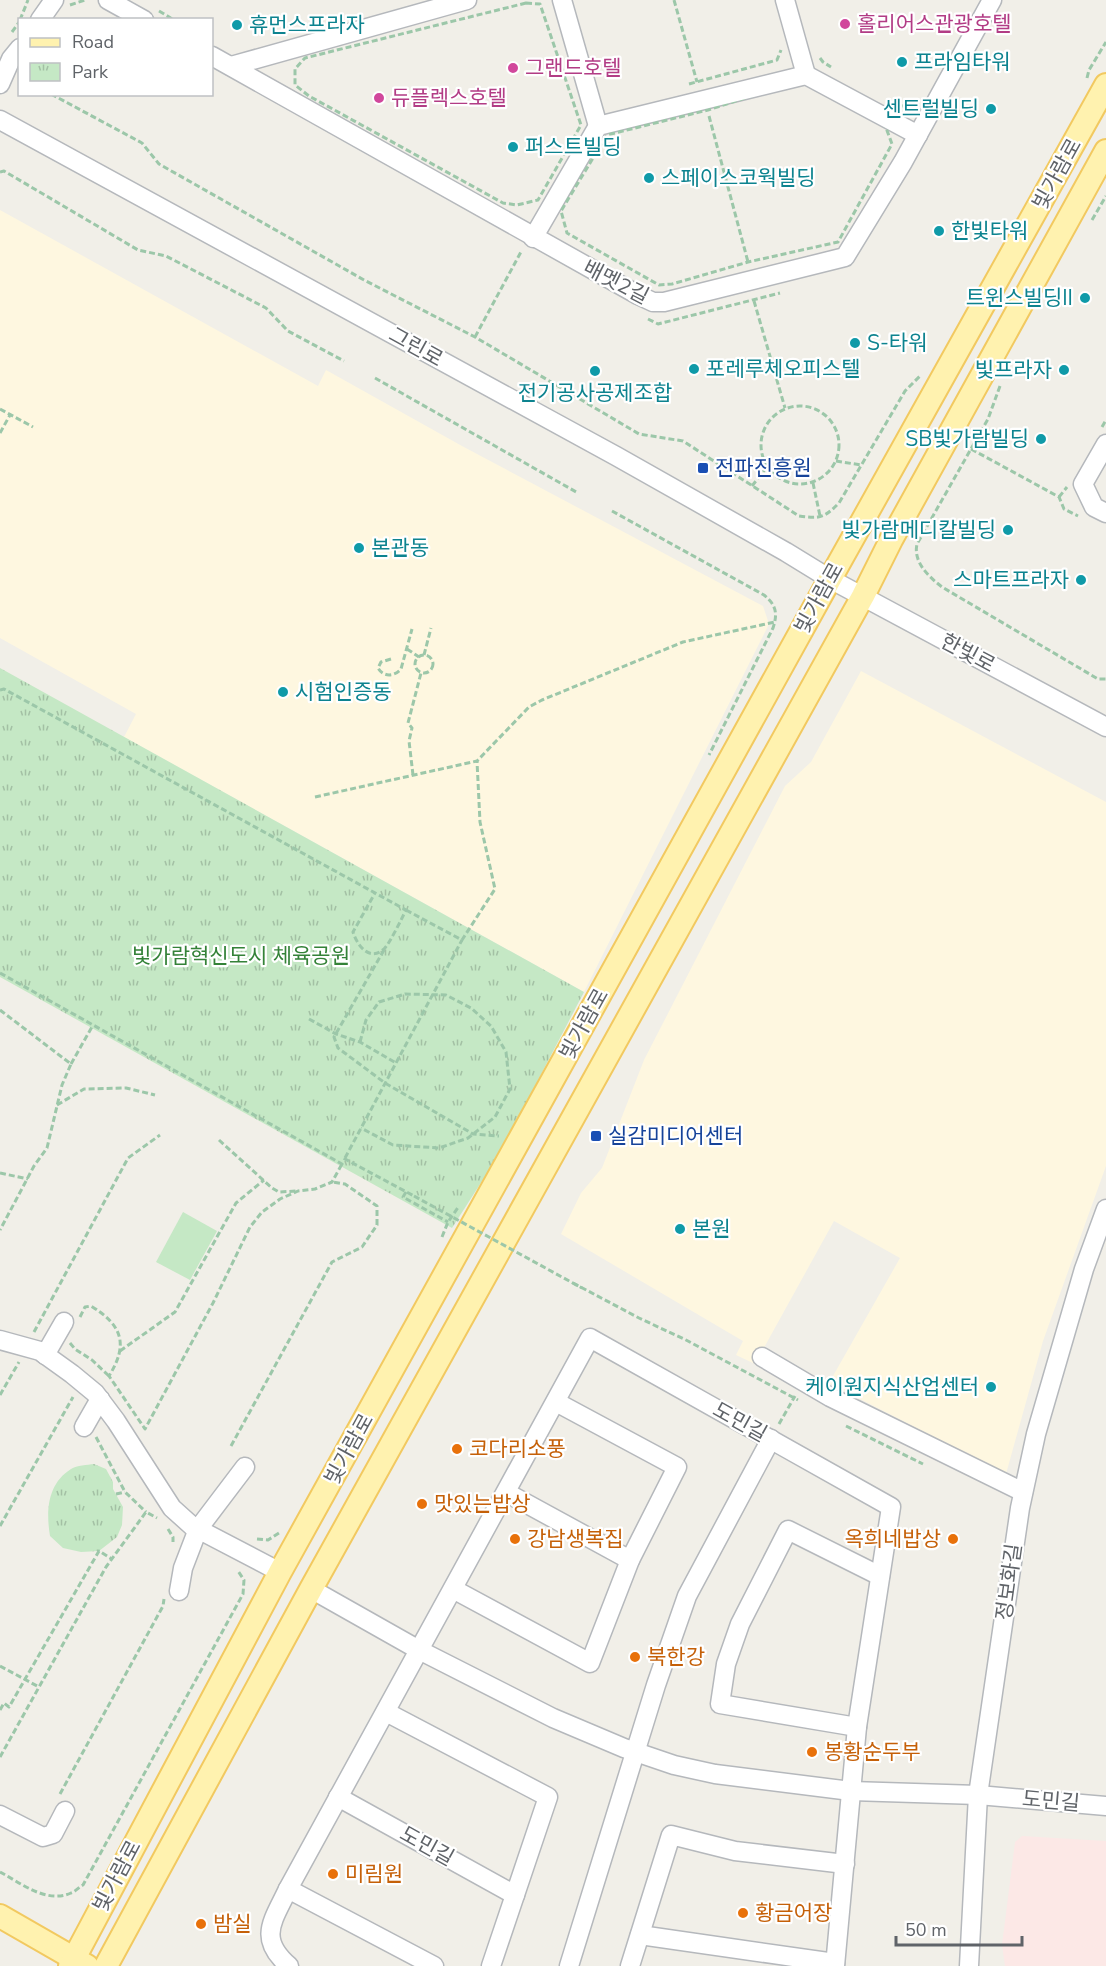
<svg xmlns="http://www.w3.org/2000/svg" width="1106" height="1966" viewBox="0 0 1106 1966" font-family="'Nunito Sans','Noto Sans KR',sans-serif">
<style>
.commercial{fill:#fef7e0}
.medical{fill:#fce8e6}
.grass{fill:#c5e8c5}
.park{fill:url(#park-tufts)}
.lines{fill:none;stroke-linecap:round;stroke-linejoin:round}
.minor-casing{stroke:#b5b8bc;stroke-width:21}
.major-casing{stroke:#f2c960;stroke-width:26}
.path{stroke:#9cc7a9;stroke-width:3;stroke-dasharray:6 3;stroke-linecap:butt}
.minor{stroke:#fff;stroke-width:18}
.major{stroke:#fff2af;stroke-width:22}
.path-bridge{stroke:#9cc7a9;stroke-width:3;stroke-dasharray:6 3;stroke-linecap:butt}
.hotel-dot{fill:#d1479c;stroke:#fff;stroke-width:2}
.culture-dot{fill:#0f9aa8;stroke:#fff;stroke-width:2}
.transit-dot{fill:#1a4fb4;stroke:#fff;stroke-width:2}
.food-dot{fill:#e8710a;stroke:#fff;stroke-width:2}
.labels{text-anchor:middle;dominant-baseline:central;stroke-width:4.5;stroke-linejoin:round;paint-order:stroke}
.hotel-label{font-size:21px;fill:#b23c85;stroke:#fff;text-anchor:start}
.culture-label{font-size:21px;fill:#0d838f;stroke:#fff;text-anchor:start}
.street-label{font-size:21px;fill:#5f6368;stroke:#fff}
.transit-label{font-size:21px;fill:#164399;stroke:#fff;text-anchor:start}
.park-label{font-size:21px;fill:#348238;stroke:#fff}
.food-label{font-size:21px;fill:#c56008;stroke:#fff;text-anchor:start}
</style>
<defs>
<pattern id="park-tufts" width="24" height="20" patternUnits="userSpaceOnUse" patternTransform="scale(1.5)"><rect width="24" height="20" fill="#c5e8c5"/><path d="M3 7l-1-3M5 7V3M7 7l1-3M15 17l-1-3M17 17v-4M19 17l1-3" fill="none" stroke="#a3c0a4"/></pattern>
</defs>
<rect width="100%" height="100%" fill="#f1efe8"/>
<!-- commercial -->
<g class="commercial">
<polygon points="0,210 318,386 326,370 462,446 763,606 769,624 584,992 124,737 136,714 0,638"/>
<polygon points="861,671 1106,802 1106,1166 1043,1341 1006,1474 829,1383 900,1258 834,1221 755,1364 736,1355 743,1341 561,1234 581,1193 602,1168 644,1060 785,786 811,762"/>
</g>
<!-- medical -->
<polygon class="medical" points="1022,1836 1106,1841 1106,1966 1005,1966 1002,1945 1015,1842"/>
<!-- grass -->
<polygon class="grass" points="183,1212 217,1231 190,1280 156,1262"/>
<!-- park -->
<g class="park">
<polygon points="0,668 584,992 500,1153 452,1228 0,977"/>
<path d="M94,1464L106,1469L113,1482V1489L123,1507L122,1525L117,1537L99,1551L81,1552L63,1548L50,1536C46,1512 47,1484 71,1469C77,1465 87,1465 94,1464Z"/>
</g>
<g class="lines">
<defs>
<g id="minor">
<polyline points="108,0 144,20"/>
<polyline points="562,0 598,126"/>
<polyline points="785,0 806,75"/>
<polyline points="40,20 54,0"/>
<polyline points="212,56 638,295 653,302 664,302 845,257 903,162 992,0"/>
<polyline points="231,66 467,0"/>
<polyline points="0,84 11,59 20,48"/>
<polyline points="0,120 616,456 786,552 830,579 1106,727"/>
<polyline points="533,238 598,126 806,75 918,135"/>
<polyline points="1106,444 1083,484 1094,507 1106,513"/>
<polyline points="0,1340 40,1351 72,1374 95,1393 116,1421 172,1508 192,1526 280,1572"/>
<polyline points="45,1355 64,1322"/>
<polyline points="762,1357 830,1397 1023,1492"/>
<polyline points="84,1427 100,1399"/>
<polyline points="507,1493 630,1560"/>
<polyline points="311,1589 419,1650 553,1718 624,1748 674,1765 715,1774 851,1791 978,1795 1106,1806"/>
<polyline points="453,1589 590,1663 630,1560 677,1467 556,1402"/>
<polyline points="179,1591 183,1568 198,1529 245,1467"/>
<polyline points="386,1712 548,1797 491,1966"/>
<polyline points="857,1727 720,1704 726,1664 740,1624 788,1530 880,1576"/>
<polyline points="338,1797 515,1895"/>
<polyline points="0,1815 43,1837 53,1834 65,1811"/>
<polyline points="288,1889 434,1966"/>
<polyline points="640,1935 835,1963"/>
<path d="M289,1966C257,1938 273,1921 288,1889L590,1338L891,1507L857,1727L835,1966"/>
<polyline points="569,1966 656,1685 687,1596 771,1439"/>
<polyline points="630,1966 671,1835 735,1851 845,1864"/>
<polyline points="969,1966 978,1795 1020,1508 1036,1434 1084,1269 1106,1209"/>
</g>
<g id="major">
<polyline points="0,1916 87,1966"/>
<polyline points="70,1966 280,1572 830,579 1106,85"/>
<polyline points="106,1966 311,1589 863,596 891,540 1106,151"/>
</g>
</defs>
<!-- minor casing -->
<use href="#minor" class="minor-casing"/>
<!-- major casing -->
<use href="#major" class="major-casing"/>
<!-- path -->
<g class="path">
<polyline points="674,0 697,82"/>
<polygon points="526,3 540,4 581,125 538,200 517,205 503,203 309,96 295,85 295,69 305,58"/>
<polyline points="70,5 85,0"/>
<polyline points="159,11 174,20"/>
<polyline points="20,20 28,0"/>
<polyline points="12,32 20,21"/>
<polyline points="820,58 823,62 831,67"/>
<polyline points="1087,78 1089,70 1106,42"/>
<polygon points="803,79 885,125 892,144 838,242 748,262 672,284 659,285 567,233 561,211 607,135 708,110"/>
<polyline points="689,84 777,60 781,50"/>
<path d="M51,94L142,143L159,164L364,280L475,337L639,434L683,441L799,516C820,519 824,518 839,503L905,391L920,376"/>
<polyline points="902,106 916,104"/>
<polyline points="709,116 748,262"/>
<polyline points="0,172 4,171 138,250 166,256 266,308 288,331 344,361"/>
<polyline points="1092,220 1106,196"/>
<polyline points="754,301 785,408"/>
<polyline points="648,319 658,324 780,293"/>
<polyline points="475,337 522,250"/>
<polyline points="375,378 578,493"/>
<path d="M1000,386L988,419L917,544C913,562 928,576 942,587L1098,679H1106"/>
<circle cx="800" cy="445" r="39"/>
<polyline points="0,409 33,427"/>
<polyline points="1102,427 1106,420"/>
<polyline points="0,433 10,415"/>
<polyline points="971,449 1059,497 1064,509 1078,516"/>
<polyline points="836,461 861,465"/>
<polyline points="813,483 820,516"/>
<polyline points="752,486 767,467"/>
<polyline points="1059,497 1067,487"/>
<path d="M612,511L764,595C776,605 778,613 773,628L709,755"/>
<polyline points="407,649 419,657"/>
<circle cx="424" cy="664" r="9"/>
<polyline points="424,655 431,628"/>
<path d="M391,659L381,662L378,668C383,677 394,677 401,669L412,629"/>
<path d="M0,690L4,689L406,910C402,918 390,943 384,949C369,962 357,945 353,932L375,893"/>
<polyline points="413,775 409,741 412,728 408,723 421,673"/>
<polyline points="315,797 477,761 529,707 542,700 683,642 775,622"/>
<polyline points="406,910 462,940 495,889 480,822 477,761"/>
<polyline points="384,950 334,1037 338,1048 385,1083 473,1134 499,1136"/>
<polyline points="0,973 342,1164 345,1159 414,1196"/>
<polyline points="0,1010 71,1064 62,1085 47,1148 34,1166 0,1230"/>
<polyline points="309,1019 336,1034 360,1042 396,1063"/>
<polyline points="360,1042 366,1020 379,1002 405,994 446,995 471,1008 491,1026 506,1052 510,1089 495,1117 468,1138 439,1148 393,1145 361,1128"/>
<polyline points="71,1064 93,1025"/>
<polyline points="57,1105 84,1089 126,1088 155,1095"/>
<polyline points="219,1140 272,1188 279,1192 296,1191"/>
<polyline points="345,1158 462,940"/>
<polyline points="0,1173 28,1179"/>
<polyline points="406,1192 403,1197 448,1222"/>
<polyline points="442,1237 448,1222 459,1206"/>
<polyline points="573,1283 639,1318 686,1340 798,1400"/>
<path d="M80,1317L85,1307L91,1306C122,1325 129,1344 109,1376L145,1429L213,1303L250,1227L262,1212L280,1199L298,1191L315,1189L332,1182L342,1164"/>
<polyline points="34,1332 128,1158 160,1135"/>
<polyline points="70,1343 75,1349 92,1360 109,1376"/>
<polyline points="120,1351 175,1312 236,1203 264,1180"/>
<polyline points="0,1395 19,1362"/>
<polyline points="779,1424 795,1396"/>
<polyline points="846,1426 923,1464"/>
<polyline points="96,1437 125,1492 146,1512"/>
<polyline points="231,1446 332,1262 362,1247 377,1225 377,1206 345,1184 332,1182"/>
<polyline points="116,1494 125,1492"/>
<polyline points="0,1526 73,1397"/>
<polyline points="168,1529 173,1537 173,1542"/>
<polyline points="257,1539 268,1540 279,1533"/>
<polyline points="0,1666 39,1687"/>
<polyline points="0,1710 4,1703 9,1707 99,1551 112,1559"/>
<polyline points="0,1757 106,1567 146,1512 157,1518"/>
<polyline points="60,1794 163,1606 164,1599"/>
<path d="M0,1872C21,1883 46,1904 71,1893C75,1892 79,1887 83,1885L243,1594L244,1580L238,1571"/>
</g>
<!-- minor -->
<use href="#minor" class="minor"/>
<!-- major -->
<use href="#major" class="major"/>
<!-- path-bridge -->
<polyline class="path-bridge" points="414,1196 582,1288"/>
</g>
<!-- markers -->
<g class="hotel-dot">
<circle cx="845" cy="24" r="6"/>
<circle cx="513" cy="68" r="6"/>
<circle cx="379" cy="98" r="6"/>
</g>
<g class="culture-dot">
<circle cx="237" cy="25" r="6"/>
<circle cx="902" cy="62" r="6"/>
<circle cx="991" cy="109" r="6"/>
<circle cx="513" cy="147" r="6"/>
<circle cx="649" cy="178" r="6"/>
<circle cx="939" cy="231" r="6"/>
<circle cx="1085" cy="298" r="6"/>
<circle cx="855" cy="343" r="6"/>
<circle cx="694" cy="369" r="6"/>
<circle cx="1064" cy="370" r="6"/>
<circle cx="595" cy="371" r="6"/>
<circle cx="1041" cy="439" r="6"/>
<circle cx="1008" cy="530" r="6"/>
<circle cx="359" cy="548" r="6"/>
<circle cx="1081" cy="580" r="6"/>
<circle cx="283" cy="692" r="6"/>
<circle cx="680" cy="1229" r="6"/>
<circle cx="991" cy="1387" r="6"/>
</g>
<g class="transit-dot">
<rect x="697" y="462" width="12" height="12" rx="3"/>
<rect x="590" y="1130" width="12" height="12" rx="3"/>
</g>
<g class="food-dot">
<circle cx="457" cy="1449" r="6"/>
<circle cx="422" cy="1504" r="6"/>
<circle cx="515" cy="1539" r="6"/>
<circle cx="953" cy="1539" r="6"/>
<circle cx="635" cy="1657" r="6"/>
<circle cx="812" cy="1752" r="6"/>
<circle cx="333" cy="1874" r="6"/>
<circle cx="743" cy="1913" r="6"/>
<circle cx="201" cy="1924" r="6"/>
</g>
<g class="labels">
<!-- hotel labels -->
<g class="hotel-label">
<text x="857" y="24">홀리어스관광호텔</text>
<text x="525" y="68">그랜드호텔</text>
<text x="391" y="98">듀플렉스호텔</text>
</g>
<!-- culture labels -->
<g class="culture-label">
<text x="249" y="25">휴먼스프라자</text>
<text x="914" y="62">프라임타워</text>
<text x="979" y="109" text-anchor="end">센트럴빌딩</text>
<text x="525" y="147">퍼스트빌딩</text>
<text x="661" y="178">스페이스코웍빌딩</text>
<text x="951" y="231">한빛타워</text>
<text x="1073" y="298" text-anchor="end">트윈스빌딩II</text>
<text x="867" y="343">S-타워</text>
<text x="706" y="369">포레루체오피스텔</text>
<text x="1052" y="370" text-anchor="end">빛프라자</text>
<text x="595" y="393" text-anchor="middle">전기공사공제조합</text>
<text x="1029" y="439" text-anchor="end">SB빛가람빌딩</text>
<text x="996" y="530" text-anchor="end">빛가람메디칼빌딩</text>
<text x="371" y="548">본관동</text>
<text x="1069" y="580" text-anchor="end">스마트프라자</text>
<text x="295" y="692">시험인증동</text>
<text x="692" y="1229">본원</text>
<text x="979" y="1387" text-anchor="end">케이원지식산업센터</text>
</g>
<!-- street labels -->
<g class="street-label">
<text transform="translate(1057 174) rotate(-61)">빛가람로</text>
<text transform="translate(616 282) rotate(27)">배멧2길</text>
<text transform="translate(416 347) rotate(29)">그린로</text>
<text transform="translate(819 598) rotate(-61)">빛가람로</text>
<text transform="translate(968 653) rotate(28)">한빛로</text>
<text transform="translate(584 1024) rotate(-61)">빛가람로</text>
<text transform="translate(740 1422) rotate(29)">도민길</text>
<text transform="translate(349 1449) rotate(-61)">빛가람로</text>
<text transform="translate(1009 1582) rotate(-82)">정보화길</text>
<text transform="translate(1051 1801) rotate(5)">도민길</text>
<text transform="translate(427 1846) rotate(29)">도민길</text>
<text transform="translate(117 1876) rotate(-62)">빛가람로</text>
</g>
<!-- transit labels -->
<g class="transit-label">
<text x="715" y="468">전파진흥원</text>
<text x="608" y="1136">실감미디어센터</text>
</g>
<!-- park labels -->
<g class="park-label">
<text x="241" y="956">빛가람혁신도시 체육공원</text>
</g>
<!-- food labels -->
<g class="food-label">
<text x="469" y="1449">코다리소풍</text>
<text x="434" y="1504">맛있는밥상</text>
<text x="527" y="1539">강남생복집</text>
<text x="941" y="1539" text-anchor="end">옥희네밥상</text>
<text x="647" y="1657">북한강</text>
<text x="824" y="1752">봉황순두부</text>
<text x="345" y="1874">미림원</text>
<text x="755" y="1913">황금어장</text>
<text x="213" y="1924">밤실</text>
</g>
</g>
<!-- legend -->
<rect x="18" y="18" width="195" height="78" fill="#ffffff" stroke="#bfc1c3" stroke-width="1.5"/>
<rect x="30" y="38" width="30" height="9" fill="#fff2af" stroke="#bfc1c3" stroke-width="1.5"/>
<text x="72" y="48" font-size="18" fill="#5f6368">Road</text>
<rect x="30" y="63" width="30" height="18" fill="url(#park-tufts)" stroke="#bfc1c3" stroke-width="1.5"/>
<text x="72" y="78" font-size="18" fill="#5f6368">Park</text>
<!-- scale -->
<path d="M896 1936v9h126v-9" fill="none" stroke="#5f6368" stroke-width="3"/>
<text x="905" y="1936" font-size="18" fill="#5f6368" stroke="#ffffff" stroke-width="4.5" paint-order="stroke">50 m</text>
</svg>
